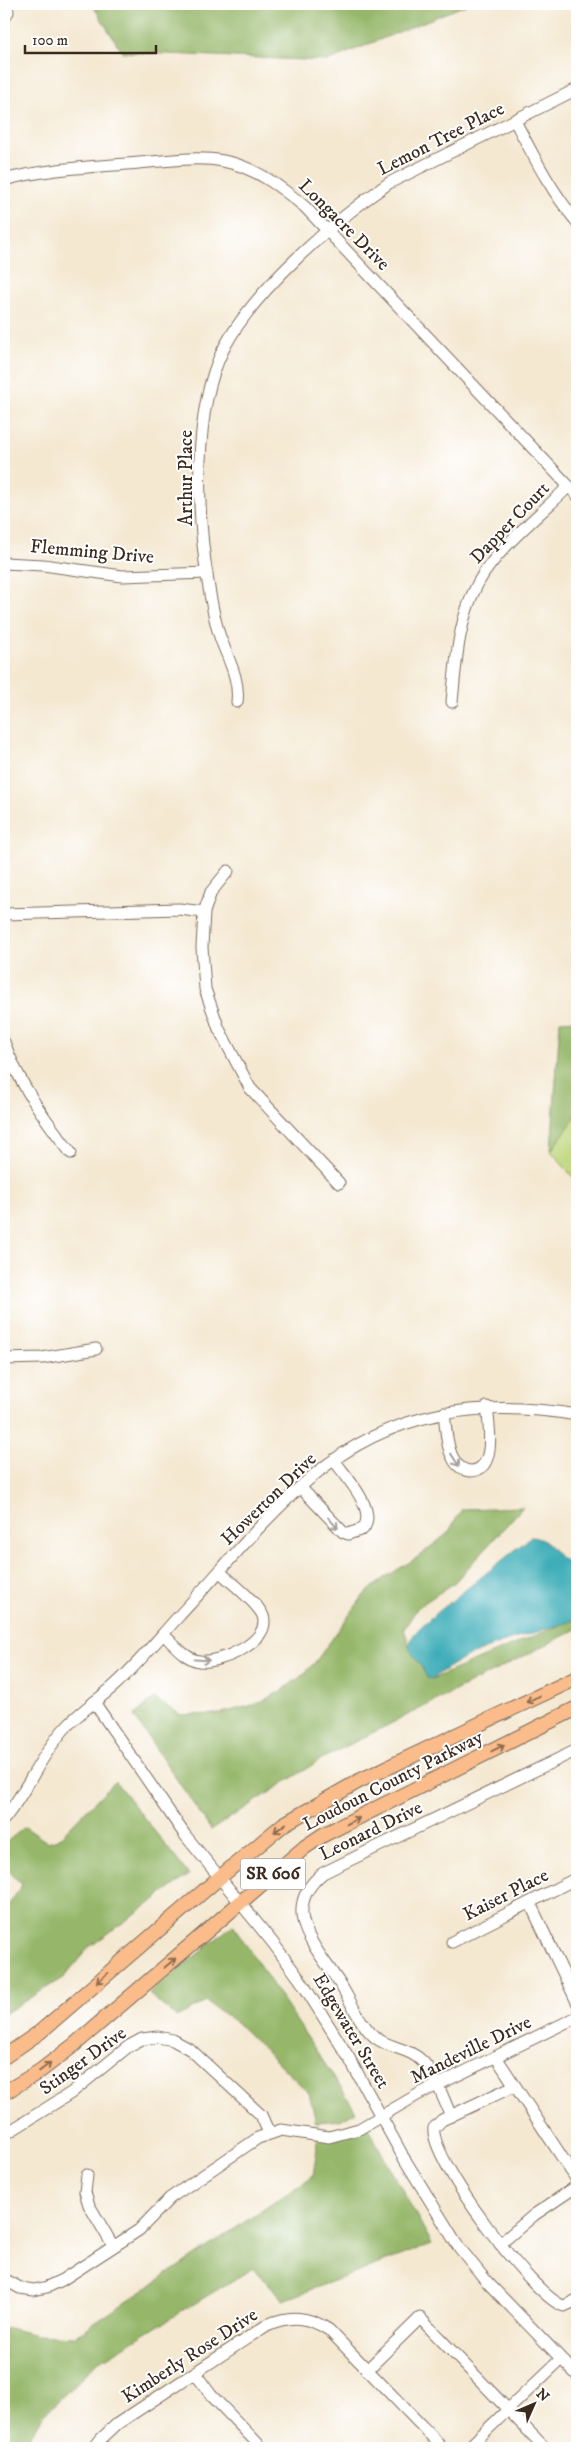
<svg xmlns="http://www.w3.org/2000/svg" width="581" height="2452" viewBox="0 0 581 2452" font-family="'IM FELL DW Pica',serif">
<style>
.green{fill:#bed67b;stroke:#7c804c}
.forest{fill:#96b76b;stroke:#687044}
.water{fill:#3dadb8;stroke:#3c6c6b}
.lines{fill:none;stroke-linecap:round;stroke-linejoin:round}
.minor-casing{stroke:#7c6c5d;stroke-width:13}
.major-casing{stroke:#7c6c5d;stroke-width:16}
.minor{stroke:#fff;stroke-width:11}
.major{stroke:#f9bc8a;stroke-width:14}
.oneway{stroke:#a79f9a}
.oneway2{stroke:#906c4f}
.labels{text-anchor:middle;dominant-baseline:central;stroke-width:4;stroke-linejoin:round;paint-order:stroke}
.shield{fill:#fff;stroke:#766a62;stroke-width:1}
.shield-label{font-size:18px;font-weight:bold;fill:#3b2a1e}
.street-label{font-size:19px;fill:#3b2a1e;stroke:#fff}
</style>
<rect width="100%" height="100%" fill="#fff"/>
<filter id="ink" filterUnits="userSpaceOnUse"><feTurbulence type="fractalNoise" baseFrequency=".02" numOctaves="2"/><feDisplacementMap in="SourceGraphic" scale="10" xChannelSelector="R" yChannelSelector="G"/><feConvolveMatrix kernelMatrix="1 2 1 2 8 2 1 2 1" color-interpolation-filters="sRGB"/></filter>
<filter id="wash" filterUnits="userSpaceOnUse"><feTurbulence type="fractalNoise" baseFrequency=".0096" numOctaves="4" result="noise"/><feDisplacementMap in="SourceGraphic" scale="20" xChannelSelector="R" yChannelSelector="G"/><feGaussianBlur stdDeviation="1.12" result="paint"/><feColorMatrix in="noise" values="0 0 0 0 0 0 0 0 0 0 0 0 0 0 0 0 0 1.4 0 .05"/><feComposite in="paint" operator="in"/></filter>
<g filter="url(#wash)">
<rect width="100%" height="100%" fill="#f4e8d1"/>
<!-- green -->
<polygon class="green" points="577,1115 577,1182 551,1151"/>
<!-- forest -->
<g class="forest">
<polygon points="92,4 468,4 327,61 122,52"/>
<polygon points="577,1020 577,1115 551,1151 560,1021"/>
<polygon points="523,1507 454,1583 418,1607 404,1629 409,1645 432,1679 577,1618 577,1629 323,1758 211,1830 134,1716 154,1698 181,1715 218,1714 257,1704 281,1691 303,1675 316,1661 364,1595 384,1578 418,1557 448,1533 462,1509"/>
<polygon points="115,1781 189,1875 88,1948 64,1977 4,2014 4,1912 22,1885 4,1866 4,1844 25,1827 47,1842 58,1839"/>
<polygon points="233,1925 356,2111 340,2120 316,2122 309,2093 236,2022 206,2002 176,2017 149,1994"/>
<polygon points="366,2124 432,2244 283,2300 253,2268 97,2363 45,2413 23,2448 8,2448 4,2429 4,2327 37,2335 74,2337 313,2176 319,2135"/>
</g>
<!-- water -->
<path class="water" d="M531,1537C554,1540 553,1556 566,1561L572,1557L577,1564L574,1567V1573L577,1580V1619C527,1637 474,1645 432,1679L427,1678C415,1650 395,1650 427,1621Z"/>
</g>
<g filter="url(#ink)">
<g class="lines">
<defs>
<g id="minor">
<polyline points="4,18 8,12 7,4"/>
<path d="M515,121C534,157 551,191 577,222"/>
<path d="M4,180C48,168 94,167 139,163C166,161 196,156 223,161C255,167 281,187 305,207L577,495"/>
<polyline points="4,563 43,565 122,576 207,573"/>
<path d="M237,702C240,679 228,659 220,637C214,619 211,601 208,582C197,515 192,410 224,348C255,289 335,220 389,183L577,89"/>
<path d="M452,702C456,662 458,620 478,583C497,548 540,515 569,486"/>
<polyline points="228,871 211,892 204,912 202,947 205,989 219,1029 250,1088 339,1183"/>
<polyline points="4,914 179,909 204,912"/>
<path d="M4,1042C19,1084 44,1118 71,1153"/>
<polyline points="4,1359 42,1358 96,1349"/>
<path d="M444,1413C446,1427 446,1446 453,1458C456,1465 463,1471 471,1471C497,1470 489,1424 487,1407"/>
<path d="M300,1487L343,1532L348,1534L363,1529C378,1510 346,1477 334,1460"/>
<path d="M163,1634C173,1643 185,1659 199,1661C219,1664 272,1642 263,1616C258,1603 231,1582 220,1572"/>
<polyline points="94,1702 185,1835 273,1943 301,1981 349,2058 405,2160 458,2246 488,2283 577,2375"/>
<path d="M4,1819C27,1791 40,1756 65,1728C80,1711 100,1699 116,1684C138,1664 158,1639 178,1617C222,1570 264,1517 314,1475C392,1410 481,1399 577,1415"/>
<polyline points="530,1903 577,2002"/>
<polyline points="452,1942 577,1878"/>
<polyline points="496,2057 577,2180"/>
<path d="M514,2086L442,2120L434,2128C429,2158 535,2299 564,2306L577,2300"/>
<path d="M451,2116C443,2098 436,2076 423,2062C410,2048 391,2049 376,2038C360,2025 351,2001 340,1984C317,1948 277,1911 323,1873L577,1750"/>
<polyline points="4,2135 71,2093 129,2046 142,2039 158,2037 173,2040 191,2050 261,2115 269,2133"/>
<polyline points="87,2175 85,2192 89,2205 113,2246"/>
<polyline points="500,2244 534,2215 577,2186"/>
<polyline points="4,2279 20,2288 34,2290 47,2287 62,2280 139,2230 170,2198 258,2138 281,2130 329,2137 359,2129 419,2094 577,2017"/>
<polyline points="367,2370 420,2318 545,2448"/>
<polyline points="195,2373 211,2395 262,2448"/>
<path d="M94,2448L101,2439L117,2424L267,2325C290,2315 308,2316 329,2330L443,2448"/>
<polyline points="468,2448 561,2359"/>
</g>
<g id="major">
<polyline points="4,2057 40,2032 219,1878 284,1824 359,1781 577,1678"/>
<polyline points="4,2093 40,2071 74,2045 305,1847 323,1835 577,1708"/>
</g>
</defs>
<!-- minor casing -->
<use href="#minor" class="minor-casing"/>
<!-- major casing -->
<use href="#major" class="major-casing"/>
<!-- minor -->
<use href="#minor" class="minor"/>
<!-- major -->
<use href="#major" class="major"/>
</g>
<!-- one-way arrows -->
<defs><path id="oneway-shaft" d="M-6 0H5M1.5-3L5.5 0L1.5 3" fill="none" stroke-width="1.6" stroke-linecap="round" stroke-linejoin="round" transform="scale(1.25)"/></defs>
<g class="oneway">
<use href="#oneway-shaft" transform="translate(455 1460) rotate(58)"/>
<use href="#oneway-shaft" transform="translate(333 1523) rotate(48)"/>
<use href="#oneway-shaft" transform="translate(202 1660) rotate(3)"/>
</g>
<g class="oneway2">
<use href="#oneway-shaft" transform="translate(533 1699) rotate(155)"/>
<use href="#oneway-shaft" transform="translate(498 1748) rotate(-27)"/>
<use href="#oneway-shaft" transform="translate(353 1821) rotate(-27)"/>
<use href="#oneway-shaft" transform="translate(280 1828) rotate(144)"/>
<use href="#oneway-shaft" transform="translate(170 1963) rotate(-40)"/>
<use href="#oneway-shaft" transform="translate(102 1978) rotate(139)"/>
<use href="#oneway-shaft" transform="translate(45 2067) rotate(-37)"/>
</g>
</g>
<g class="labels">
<!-- shield labels -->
<rect class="shield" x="240.5" y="1858.5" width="65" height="31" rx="4"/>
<g class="shield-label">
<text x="273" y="1874">SR 606</text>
</g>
<!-- street labels -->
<g class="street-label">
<text transform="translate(441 139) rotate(-27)">Lemon Tree Place</text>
<text transform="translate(344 225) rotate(45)">Longacre Drive</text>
<text transform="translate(186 478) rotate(-90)">Arthur Place</text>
<text transform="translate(510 523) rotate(-46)">Dapper Court</text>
<text transform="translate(92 552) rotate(5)">Flemming Drive</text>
<text transform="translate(269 1499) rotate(-44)">Howerton Drive</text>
<text transform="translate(393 1781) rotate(-27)">Loudoun County Parkway</text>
<text transform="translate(371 1831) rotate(-26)">Leonard Drive</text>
<text transform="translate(506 1895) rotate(-27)">Kaiser Place</text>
<text transform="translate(351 2031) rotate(59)">Edgewater Street</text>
<text transform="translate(471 2050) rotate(-26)">Mandeville Drive</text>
<text transform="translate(83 2061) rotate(-36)">Stinger Drive</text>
<text transform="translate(190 2356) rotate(-33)">Kimberly Rose Drive</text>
</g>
</g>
<!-- margin -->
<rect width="581" height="2452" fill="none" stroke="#fff" stroke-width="20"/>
<!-- north arrow -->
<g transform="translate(534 2404) rotate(45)" stroke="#ffffff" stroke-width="4" paint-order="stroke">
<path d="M0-4L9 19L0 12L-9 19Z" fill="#3b2a1e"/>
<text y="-8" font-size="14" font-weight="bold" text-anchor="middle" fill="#3b2a1e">N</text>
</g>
<!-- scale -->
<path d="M25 45v8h131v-8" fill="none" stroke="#3b2a1e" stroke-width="2.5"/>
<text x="32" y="45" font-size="15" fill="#3b2a1e" stroke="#ffffff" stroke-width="4" paint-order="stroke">100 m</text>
</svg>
